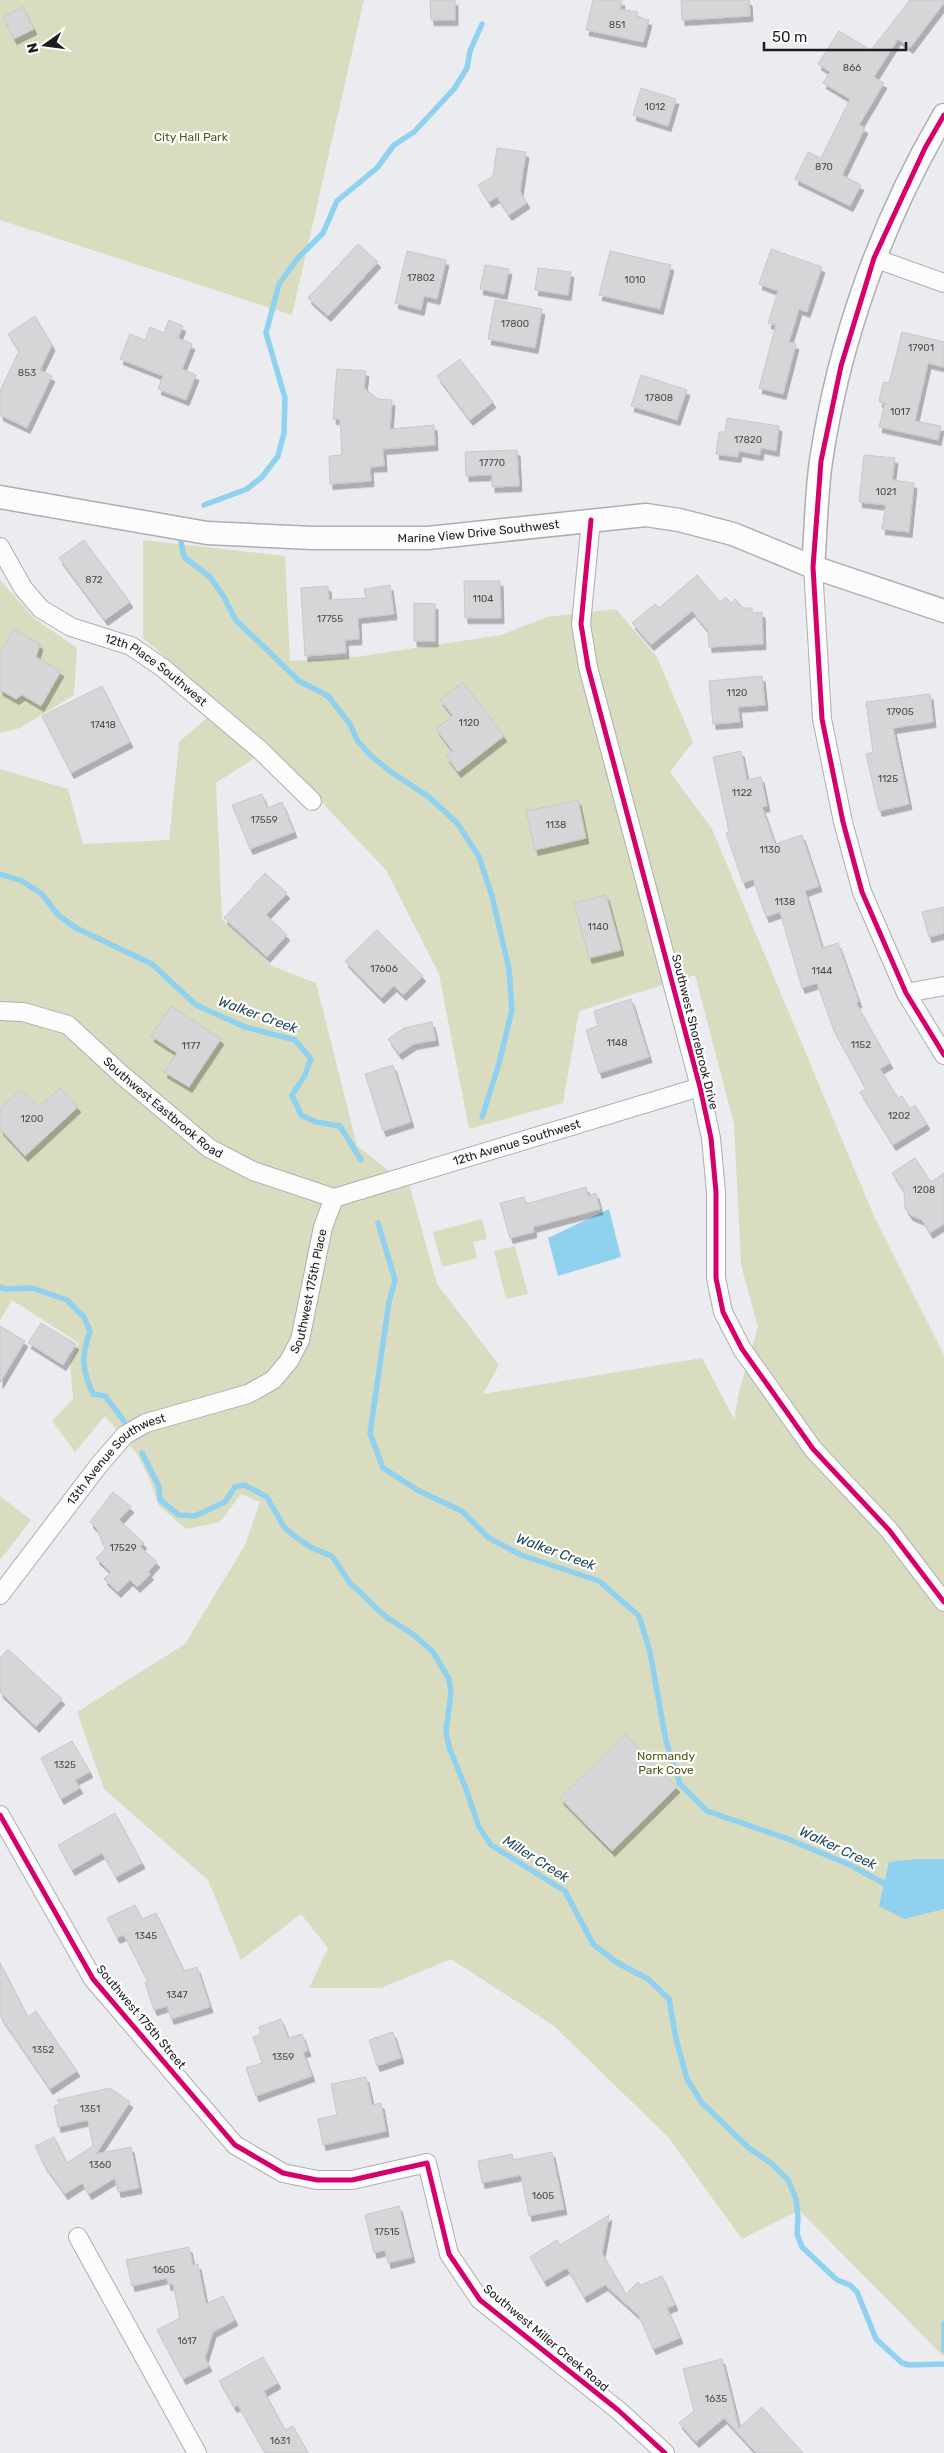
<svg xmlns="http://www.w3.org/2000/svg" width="944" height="2453" viewBox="0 0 944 2453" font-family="Rubik,sans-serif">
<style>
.green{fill:#d9dcbe;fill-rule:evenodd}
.water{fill:#8fd1ef}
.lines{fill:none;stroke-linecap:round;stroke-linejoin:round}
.stream{stroke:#8fd1ef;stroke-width:5.5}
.building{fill:#d6d5d8;stroke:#c8c8ca;filter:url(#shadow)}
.minor-casing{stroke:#adaeb1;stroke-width:20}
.tertiary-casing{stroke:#adaeb1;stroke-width:25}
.minor{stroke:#fcfcfd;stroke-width:18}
.tertiary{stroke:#fcfcfd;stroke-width:22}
.cycleway-casing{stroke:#fff;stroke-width:8}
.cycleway{stroke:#d6006c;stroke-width:5}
.labels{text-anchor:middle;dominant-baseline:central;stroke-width:4.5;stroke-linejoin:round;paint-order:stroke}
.number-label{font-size:10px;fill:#4b4b4e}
.park-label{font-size:12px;fill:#54561a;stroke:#fff}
.street-label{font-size:12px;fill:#1d1d20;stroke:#fff}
.water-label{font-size:14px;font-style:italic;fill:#244d5e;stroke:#fff}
</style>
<defs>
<filter id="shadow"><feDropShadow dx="3" dy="5.5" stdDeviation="0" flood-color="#0004"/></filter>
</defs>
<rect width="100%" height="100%" fill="#ebecf0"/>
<!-- green -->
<g class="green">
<polygon points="0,0 364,0 292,315 0,220"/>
<path d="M143,540L285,556L290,661L356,657L501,635L547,617L616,609L657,657L693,742L670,772L712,829L874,1216L944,1355V2357L799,2210L742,2239L668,2137L554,2026L451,1959L381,1988H309L328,1948L301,1914L241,1960L208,1880L104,1789L77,1712L185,1644L245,1545L260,1502L241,1494L220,1522L186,1529L159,1506L150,1480L137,1454L105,1416L75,1452L52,1421L73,1399L70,1362L79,1343L12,1300L0,1320V769L68,789L83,844L169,840L179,742L222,705L143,638ZM270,748L386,870L439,974L469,1129L563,1103L579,1011L695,975L734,1124L741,1265L758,1327L739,1392L734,1419L702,1358L483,1394L499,1365L437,1284L410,1187L357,1146L316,983L272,966L222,919L216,783Z"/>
<polygon points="0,580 35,619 77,648 74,695 20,728 0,733"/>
<polygon points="482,1219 487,1239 473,1242 477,1258 442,1267 433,1232"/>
<polygon points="515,1246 528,1294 506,1299 494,1251"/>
<polygon points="0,1496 31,1520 0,1560"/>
</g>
<!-- water -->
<g class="water">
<polygon points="609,1209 621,1257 558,1276 548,1238"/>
<polygon points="917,1859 944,1859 944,1909 904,1919 879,1906 889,1862"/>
</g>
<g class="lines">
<!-- stream -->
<g class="stream">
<polyline points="204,505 247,489 262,477 278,456 284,433 285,398 266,333 279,284 297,259 323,233 337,201 377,168 394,145 414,132 454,89 467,68 470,51 482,24"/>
<polyline points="181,542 184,557 210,577 224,597 235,619 299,681 328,696 350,724 357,740 370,755 391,772 429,797 458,824 479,857 492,896 509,969 512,1010 498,1067 482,1117"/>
<polyline points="0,874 22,881 42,894 58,915 76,928 152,964 196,1005 245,1027 295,1040 311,1059 304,1077 292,1095 301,1115 316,1122 340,1126 361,1160"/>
<polyline points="378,1223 395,1280 389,1302 370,1433 383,1468 419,1491 462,1511 489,1538 521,1555 599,1581 639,1616 650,1652 666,1741 680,1784 707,1811 788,1839 850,1865 891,1887"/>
<path d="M0,1287L5,1289L32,1288L67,1300L84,1317L90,1331C81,1357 82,1370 93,1394L105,1396L124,1421"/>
<polyline points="142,1453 159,1487 160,1500 179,1515 195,1516 225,1502 235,1487 244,1485 267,1497 284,1527 293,1535 312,1548 332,1556 350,1583 386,1617 414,1635 433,1652 449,1679 451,1693 446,1731 449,1747 466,1789 479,1827 491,1845 565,1891 593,1944 616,1962 648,1979 669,1999 676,2039 687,2079 702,2103 750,2149 771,2163 788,2180 796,2199 798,2217 797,2234 802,2247 837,2280 850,2285 857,2292 876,2339 902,2363 909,2365 944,2364"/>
<polyline points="944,2324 944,2350"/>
</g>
</g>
<!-- building -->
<g class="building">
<polygon points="430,0 455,0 455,20 431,20"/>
<polygon points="593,0 622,0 620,9 638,12 636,17 649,20 643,42 586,30"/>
<polygon points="681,0 749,0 750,16 682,20"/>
<polygon points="910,0 944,0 944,3 910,48 898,39 874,77 884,83 859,125 865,128 842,175 861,185 850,206 795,179 808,152 821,158 850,99 823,83 830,72 818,64 839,31 871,50"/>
<polygon points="23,7 34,29 14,39 3,17"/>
<polygon points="641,88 676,99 668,126 633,115"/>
<polygon points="497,148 526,152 520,191 527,203 509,215 497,197 489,202 478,185 493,176"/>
<polygon points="358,244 378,262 328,316 308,298"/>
<polygon points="771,249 822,267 807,312 799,309 789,342 796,344 783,394 759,388 776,325 768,323 778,291 759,284"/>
<polygon points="407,251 446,260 437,299 424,296 421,310 395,303"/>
<polygon points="610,251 671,265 660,309 599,295"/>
<polygon points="485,265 509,269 504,294 480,289"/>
<polygon points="538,268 571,272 568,295 535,290"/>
<polygon points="495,300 542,309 535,348 488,339"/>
<polygon points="35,316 52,345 40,370 52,376 27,428 0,415 0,391 19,351 8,334"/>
<polygon points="169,320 183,326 178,338 192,344 182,369 196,375 186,400 158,389 163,376 120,359 130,334 145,340 150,327 164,333"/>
<polygon points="902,332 944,342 944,367 928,363 915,421 941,426 938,440 879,427 885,403 879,402 883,382 889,383"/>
<polygon points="460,359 493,402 470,420 437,376"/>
<polygon points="337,369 366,371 364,388 378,399 392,400 390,429 434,425 435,445 383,449 384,466 370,467 371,481 330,484 329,456 342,455 340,419 333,419"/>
<polygon points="641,375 687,390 677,420 631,406"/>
<polygon points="727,418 779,426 776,451 761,448 760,455 739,451 738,457 716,454 719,432 725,432"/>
<polygon points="517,450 519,486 492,487 492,475 466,476 465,452"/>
<polygon points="864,455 895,458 892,480 914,483 909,532 882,529 886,505 859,502"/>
<polygon points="84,540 130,602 105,620 59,558"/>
<polygon points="697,575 720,602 726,597 731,603 735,599 743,608 752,608 752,613 762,612 763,644 709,647 708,631 692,611 651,645 632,623 655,604 659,608"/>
<polygon points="464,581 500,581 501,618 465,618"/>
<polygon points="390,585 394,614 358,618 359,639 345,640 346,653 305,656 301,588 328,586 329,600 366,598 364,589"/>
<polygon points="414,603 435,604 435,641 414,641"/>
<polygon points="14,629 40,644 36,657 61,671 41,706 22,695 16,699 0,690 0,653"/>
<polygon points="762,676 765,705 738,707 740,722 713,724 709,681"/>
<polygon points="463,682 504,736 458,772 446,756 453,751 436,729 453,716 440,700"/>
<polygon points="102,686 130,742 71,773 42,716"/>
<polygon points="930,694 933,722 893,728 909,804 879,811 866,754 873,752 866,702"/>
<polygon points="741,751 747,780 761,777 767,806 762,807 775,844 802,835 819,886 805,891 822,948 838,943 859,1002 856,1003 890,1063 880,1069 898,1098 902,1096 910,1109 915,1105 927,1124 893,1145 860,1092 866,1089 834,1031 817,983 802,988 780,912 766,917 753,879 743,883 726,833 729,832 713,757"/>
<polygon points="262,794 267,808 282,802 294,832 250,849 232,805"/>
<polygon points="578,800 586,838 535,850 526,811"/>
<polygon points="265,873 287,893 266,915 287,935 267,957 224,918"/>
<polygon points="606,895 621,950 589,958 574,903"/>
<polygon points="944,907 944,933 929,937 922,912"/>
<polygon points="377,930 423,976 403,995 394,986 381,998 345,961"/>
<polygon points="631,999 649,1057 599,1073 586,1030 598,1026 594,1011"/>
<polygon points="171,1006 221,1039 189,1087 164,1072 177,1053 151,1036"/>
<polygon points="432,1022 436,1040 414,1044 399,1054 388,1039 404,1028"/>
<polygon points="393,1065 411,1122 383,1131 365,1074"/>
<polygon points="60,1088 78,1107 25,1156 0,1129 0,1109 21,1089 39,1107"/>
<polygon points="915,1158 931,1182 944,1173 944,1224 930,1233 922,1220 910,1215 905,1208 904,1191 892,1173"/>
<polygon points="586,1187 588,1196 596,1193 600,1209 533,1227 534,1232 510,1238 500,1203 524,1197 526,1204"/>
<polygon points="41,1323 76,1344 63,1365 28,1343"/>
<polygon points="0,1326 25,1341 0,1383"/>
<polygon points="113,1492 131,1507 119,1520 144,1543 140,1547 157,1562 148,1572 151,1574 137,1587 130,1580 118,1592 104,1579 111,1572 96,1558 105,1549 97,1529 90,1522"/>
<polygon points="8,1649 62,1699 36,1727 0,1692 0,1658"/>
<polygon points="625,1734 677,1787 612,1851 560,1798"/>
<polygon points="72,1741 90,1772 75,1780 80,1788 61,1799 41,1758"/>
<polygon points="115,1813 142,1863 116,1877 102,1853 72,1870 58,1845"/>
<polygon points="135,1905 142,1919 156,1913 184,1971 197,1967 210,2007 171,2019 167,2006 154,2010 145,1983 148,1982 124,1935 117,1938 107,1918"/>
<polygon points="0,1963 28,2017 36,2011 77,2071 50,2089 0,2016"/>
<polygon points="281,2019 288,2038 302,2034 308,2051 303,2052 312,2076 256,2096 246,2068 262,2063 253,2037 261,2034 259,2027"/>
<polygon points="393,2032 401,2058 377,2066 369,2040"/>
<polygon points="366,2077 372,2105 381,2103 386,2131 323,2145 318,2119 337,2115 331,2084"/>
<polygon points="110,2088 130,2102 96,2154 131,2147 139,2188 118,2192 115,2178 89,2194 82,2183 65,2194 44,2165 35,2146 54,2137 67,2163 93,2146 88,2120 58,2127 54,2106 60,2104 57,2100"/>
<polygon points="552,2152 564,2209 529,2216 521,2175 482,2183 478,2161 512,2154 513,2160"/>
<polygon points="399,2206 412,2257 388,2263 385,2250 374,2253 365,2215"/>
<polygon points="609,2215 602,2253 626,2294 638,2282 641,2285 662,2276 675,2305 667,2308 680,2338 653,2349 639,2316 605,2285 584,2297 567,2268 544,2281 530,2257 557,2240 560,2245"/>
<polygon points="189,2247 193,2265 198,2264 206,2304 223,2296 235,2320 213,2332 205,2358 209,2366 183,2379 157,2330 180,2318 173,2284 168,2285 167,2278 132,2286 126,2260"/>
<polygon points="263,2357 278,2383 264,2391 285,2430 293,2426 308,2453 265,2453 238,2405 234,2407 219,2381"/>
<polygon points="722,2359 739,2428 762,2407 803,2453 756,2453 724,2418 696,2442 679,2423 694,2411 683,2369"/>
</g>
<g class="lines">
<defs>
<g id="minor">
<polyline points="874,258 944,283"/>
<polyline points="591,520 581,624 588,667 700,1087 711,1138 716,1192 716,1278 723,1312 742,1349 813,1449 889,1530 944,1602"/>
<path id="s1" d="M0,547L23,588L41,609L71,627L131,646L163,668L259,749L312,801"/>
<polyline points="813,567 822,719 843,822 862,892 906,993 944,1055"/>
<polyline points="906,993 944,986"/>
<path id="s2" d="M0,1011L23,1012L68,1025L122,1075L209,1148L253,1171L334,1198"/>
<path id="s3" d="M334,1198L700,1087"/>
<path id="s4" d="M0,1595L99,1465L125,1435L146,1423L248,1394L273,1380L289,1361L300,1340L323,1227L334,1198"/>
<polyline points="0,1815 93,1979 235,2145 283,2173 317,2180 352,2180 427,2163 449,2254 480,2300 618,2410 665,2453"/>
<polyline points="78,2237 197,2453"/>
</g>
<g id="tertiary">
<path id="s5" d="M0,497L207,533L312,538H428L646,515L679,520L733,534L813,567L944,611"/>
<path d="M813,567C816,532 816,495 821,461C839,340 882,220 944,115"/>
</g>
</defs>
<!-- minor casing -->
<use href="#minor" class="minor-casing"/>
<!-- tertiary casing -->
<use href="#tertiary" class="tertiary-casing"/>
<!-- minor -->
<use href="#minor" class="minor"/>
<!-- tertiary -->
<use href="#tertiary" class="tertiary"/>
<defs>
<g id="cycleway">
<polyline points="944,115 925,148 874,258 841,366 821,461 813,567 822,719 843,822 862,892 906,993 944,1055"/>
<polyline points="591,520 581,624 588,667 700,1087 711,1138 716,1192 716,1278 723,1312 742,1349 813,1449 889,1530 944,1602"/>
<polyline points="0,1815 93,1979 235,2145 283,2173 317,2180 352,2180 427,2163 449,2254 480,2300 618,2410 665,2453"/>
</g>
</defs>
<!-- cycleway casing -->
<use href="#cycleway" class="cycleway-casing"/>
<!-- cycleway -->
<use href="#cycleway" class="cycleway"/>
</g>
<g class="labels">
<!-- number labels -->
<g class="number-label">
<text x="617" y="25">851</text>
<text x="852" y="68">866</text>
<text x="655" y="107">1012</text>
<text x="824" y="167">870</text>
<text x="421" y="278">17802</text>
<text x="635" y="280">1010</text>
<text x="515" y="324">17800</text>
<text x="921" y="348">17901</text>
<text x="27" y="373">853</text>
<text x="659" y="398">17808</text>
<text x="900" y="412">1017</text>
<text x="748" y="440">17820</text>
<text x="492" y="463">17770</text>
<text x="886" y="492">1021</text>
<text x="94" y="580">872</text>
<text x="483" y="599">1104</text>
<text x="330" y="619">17755</text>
<text x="737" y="693">1120</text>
<text x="900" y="712">17905</text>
<text x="469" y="723">1120</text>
<text x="103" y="725">17418</text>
<text x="888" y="779">1125</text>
<text x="742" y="793">1122</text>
<text x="264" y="820">17559</text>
<text x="556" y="825">1138</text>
<text x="770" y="850">1130</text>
<text x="785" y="902">1138</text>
<text x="598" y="927">1140</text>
<text x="384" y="969">17606</text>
<text x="822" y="971">1144</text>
<text x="617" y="1043">1148</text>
<text x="861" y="1045">1152</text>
<text x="191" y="1046">1177</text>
<text x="899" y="1116">1202</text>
<text x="32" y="1119">1200</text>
<text x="924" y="1190">1208</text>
<text x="123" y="1548">17529</text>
<text x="65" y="1765">1325</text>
<text x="146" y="1936">1345</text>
<text x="177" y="1995">1347</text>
<text x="43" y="2050">1352</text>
<text x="283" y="2057">1359</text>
<text x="90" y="2109">1351</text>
<text x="100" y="2165">1360</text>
<text x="543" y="2196">1605</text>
<text x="387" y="2232">17515</text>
<text x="164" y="2270">1605</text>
<text x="187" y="2341">1617</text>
<text x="716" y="2399">1635</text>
<text x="280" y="2441">1631</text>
</g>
<!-- park labels -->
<g class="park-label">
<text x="191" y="137">City Hall Park</text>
<text x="666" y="1756">Normandy<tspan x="666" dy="14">Park Cove</tspan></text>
</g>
<!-- street labels -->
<g class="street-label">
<text stroke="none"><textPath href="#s5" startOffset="482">Marine View Drive Southwest</textPath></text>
<text stroke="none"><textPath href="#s1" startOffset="206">12th Place Southwest</textPath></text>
<text transform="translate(695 1032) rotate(76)">Southwest Shorebrook Drive</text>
<text stroke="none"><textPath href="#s2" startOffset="196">Southwest Eastbrook Road</textPath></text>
<text stroke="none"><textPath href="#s3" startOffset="191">12th Avenue Southwest</textPath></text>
<text stroke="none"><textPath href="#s4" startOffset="460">Southwest 175th Place</textPath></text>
<text stroke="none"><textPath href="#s4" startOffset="181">13th Avenue Southwest</textPath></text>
<text transform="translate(141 2017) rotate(50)">Southwest 175th Street</text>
<text transform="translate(546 2338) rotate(40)">Southwest Miller Creek Road</text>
</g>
<!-- water labels -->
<g class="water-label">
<text transform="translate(258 1015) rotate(20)">Walker Creek</text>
<text transform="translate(556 1552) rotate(20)">Walker Creek</text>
<text transform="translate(838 1848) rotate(25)">Walker Creek</text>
<text transform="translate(536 1859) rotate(32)">Miller Creek</text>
</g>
</g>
<!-- north arrow -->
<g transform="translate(45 45) rotate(256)" stroke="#ffffff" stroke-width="4" paint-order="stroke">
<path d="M0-4L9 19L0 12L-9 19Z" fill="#1d1d20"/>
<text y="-8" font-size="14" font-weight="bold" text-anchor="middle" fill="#1d1d20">N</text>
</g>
<!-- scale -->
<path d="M764 42v8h142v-8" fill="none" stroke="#1d1d20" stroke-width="2.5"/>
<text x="772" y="42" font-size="15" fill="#1d1d20" stroke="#ffffff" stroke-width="4" paint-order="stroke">50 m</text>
</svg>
